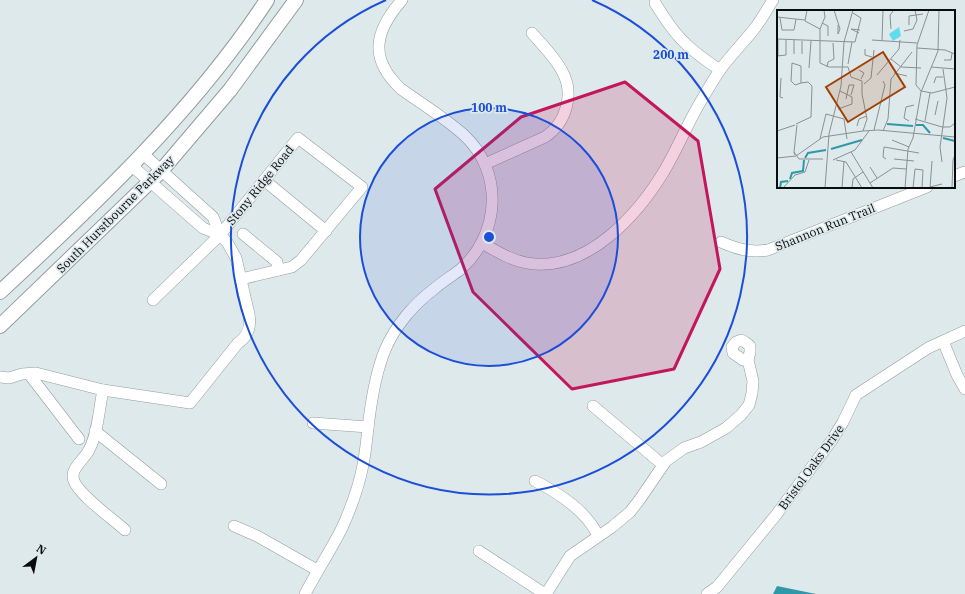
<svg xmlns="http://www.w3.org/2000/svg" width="965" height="594" viewBox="0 0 965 594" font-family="'IBM Plex Serif',serif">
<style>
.water{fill:#3099a9}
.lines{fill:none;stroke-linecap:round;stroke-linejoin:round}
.minor-casing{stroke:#939d9f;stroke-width:12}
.major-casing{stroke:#939d9f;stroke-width:16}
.minor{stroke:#fff;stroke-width:11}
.major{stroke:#fff;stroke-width:14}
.marked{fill:#c2185b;fill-opacity:0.2;stroke:#c2185b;stroke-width:3;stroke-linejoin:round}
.ring{fill:none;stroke:#1d4ed8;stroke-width:2}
.labels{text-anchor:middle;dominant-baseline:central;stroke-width:3.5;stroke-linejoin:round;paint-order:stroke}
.street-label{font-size:12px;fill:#090c0d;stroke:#dee9eb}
.inset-river{fill:none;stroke:#3099a9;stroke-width:2}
.inset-road{fill:none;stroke:#899192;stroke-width:1}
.view{fill:#a23f03;fill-opacity:0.15;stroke:#a23f03;stroke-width:2}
.inset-edge{fill:none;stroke:#090c0d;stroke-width:2}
.centre{fill:#1d4ed8;stroke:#dee9eb;stroke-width:2}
.ring-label{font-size:12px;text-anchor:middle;font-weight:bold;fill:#1d4ed8;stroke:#dee9eb;stroke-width:3.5;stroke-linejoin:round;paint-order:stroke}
</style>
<rect width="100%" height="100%" fill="#dee9eb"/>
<!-- water -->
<polygon class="water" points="777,586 816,594 773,594"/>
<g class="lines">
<defs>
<g id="minor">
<path d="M655,3C660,11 665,19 671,27C684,45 702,58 720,70"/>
<polyline points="142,153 213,217 220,235"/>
<path d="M485,164L545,137C566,123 575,94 562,71C555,57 542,45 532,33"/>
<polyline points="954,176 965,172"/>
<polyline points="264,180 326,231"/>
<polyline points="243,234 277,262 278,270"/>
<path d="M721,242C737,249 750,253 768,250L927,187"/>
<path d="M482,243C499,253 516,263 535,264C590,268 637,215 663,173C677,150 687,124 701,101C707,91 713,80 720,70C731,55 744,42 755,28C762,19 767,9 773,0"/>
<polyline points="153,300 220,235 298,138 362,187 301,260 292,267 241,279"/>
<polyline points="943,341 957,375 965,389"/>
<polyline points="29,374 79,439"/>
<path d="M0,377L9,378L22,374L36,373L103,390L190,403L238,343C249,336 251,326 249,314L236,258L227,242L220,235L203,228L131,165"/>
<path d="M103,390C99,409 98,433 89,450C84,460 69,469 74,481C79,495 113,519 125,530"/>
<polyline points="593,406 663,465"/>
<polyline points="313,423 368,427"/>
<polyline points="95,431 161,484"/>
<path d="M535,481C557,492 588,512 598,536"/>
<polyline points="234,526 257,536 317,570"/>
<polyline points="479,551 545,594"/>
<path d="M305,594C317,571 331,550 342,528C351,508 359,486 363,465C366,450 367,435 369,420C372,396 376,372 385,350C395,326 414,304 434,289C442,282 452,276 461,269C500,234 504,172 464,135C445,118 422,104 401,89C368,58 375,31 402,0"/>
<polyline points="546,594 570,556 612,527 630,512 640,499 666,461 684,448 701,442 726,428 741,415 749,405 752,393 753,381 748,360 750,352 750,346 745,342 741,340 736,342 732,347 733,353 743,360 748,360"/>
<polyline points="707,594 717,587 776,515 832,440 843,422 856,395 928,348 965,331"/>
</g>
<g id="major">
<path d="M0,292C96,203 194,111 267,0"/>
<polyline points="0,326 161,171 230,90 296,0"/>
</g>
</defs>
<!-- minor casing -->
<use href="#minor" class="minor-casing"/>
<!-- major casing -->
<use href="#major" class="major-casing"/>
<!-- minor -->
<use href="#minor" class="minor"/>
<!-- major -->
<use href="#major" class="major"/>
</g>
<!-- marked area -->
<path class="marked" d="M625,82L698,141L720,269L674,369L572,389L473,292L435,189L521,117Z"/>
<!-- distance rings -->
<circle cx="489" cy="237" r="129" fill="#1d4ed8" fill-opacity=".12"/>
<g class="ring">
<circle cx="489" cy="237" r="129"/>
<path d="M592 0A258 258 0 1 1 386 0"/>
</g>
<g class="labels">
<!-- street labels -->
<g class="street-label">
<text transform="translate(260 185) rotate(-51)">Stony Ridge Road</text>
<text transform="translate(115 214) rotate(-45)">South Hurstbourne Parkway</text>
<text transform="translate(825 227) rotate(-22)">Shannon Run Trail</text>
<text transform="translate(811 467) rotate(-54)">Bristol Oaks Drive</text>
</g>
</g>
<!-- overview -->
<g transform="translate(777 10)">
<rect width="178" height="178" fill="#dee9eb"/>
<path d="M122,17L124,26L116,31L112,24Z" fill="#62dbef"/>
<path class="inset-river" d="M110,114L136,116M139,115H146L153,123M166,128L178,131M54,139L85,130M28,148L31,143L49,140M13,169L15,163L26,161L27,150M3,178L4,172L11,171"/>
<path class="inset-road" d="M30,0L28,11L43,19M47,0L48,7L43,19V53L52,57H71L74,67L85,71V84L90,109L86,121M57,0L63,19M152,0L140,35L139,75L144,81L155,83L178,77M0,7L28,10M3,8L5,20H17L19,9M45,13L51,16V26M61,15V24L63,19M132,15V6L146,4M114,19L113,5L117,0M127,21L136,19L140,10L138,0M82,23L74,19L83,20M0,29L78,32L84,8L76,3M95,30L140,33M105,31L106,0M140,38L168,40L178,44M88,39V45L95,47M17,44V30M25,44V31M0,46L9,45V30M1,46V29M114,49L124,57L144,58M167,50H174L175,43M71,54L75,32M50,57L51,52L57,49L56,33M154,57L178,59M32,58L34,31M82,60L87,63L84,69M117,63L130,66M100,65L122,39L123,30M4,68L3,87L6,88M157,73L159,67H166M87,74L94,68L97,40M69,89L72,75H77L74,85M61,99L75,94V87L63,81M158,105L161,91M138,109L165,117H173L178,113M132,111L127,108L129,97L137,95M148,111L153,83M19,114L34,107L35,76L31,72L24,73V56L15,53L14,71L18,75L24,73M80,116L82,109L90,106M97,120L108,75L106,71M0,121L18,115M106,121L111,109L114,69L135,42M43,129L49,104L67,109L70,129M115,130L132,137M17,142L20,115M74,142L96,178M18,145L17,142L22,149H46M0,148L19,146L46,127L86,121L101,120L178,127M109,149L106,147L107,137L142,143M117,149L137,151M56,150L78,140L92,121M59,150L69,152L85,178M165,152L163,137L170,88L166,59M93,157L100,168M93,173L116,158L129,159M153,177L165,174M6,178L18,165L28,162L32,150M48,178L52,124L64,76L67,32L76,0M65,178L67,151M75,178L76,169L86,162M128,178L131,139L136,128L144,82L161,41L162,0M136,178L138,159L146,160L145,178M153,178L155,151M175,178L176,150L178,145"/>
<path class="view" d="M106,42L128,77L71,112L49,77Z"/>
<rect width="178" height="178" class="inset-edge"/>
</g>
<circle cx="489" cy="237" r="6" class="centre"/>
<g class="ring-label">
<text x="671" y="59">200 m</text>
<text x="489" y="112">100 m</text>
</g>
<!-- north arrow -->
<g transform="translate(36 558) rotate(32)" stroke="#dee9eb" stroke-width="3" paint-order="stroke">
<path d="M0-3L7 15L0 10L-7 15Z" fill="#090c0d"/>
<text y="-6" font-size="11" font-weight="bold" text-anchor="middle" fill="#090c0d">N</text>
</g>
</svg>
